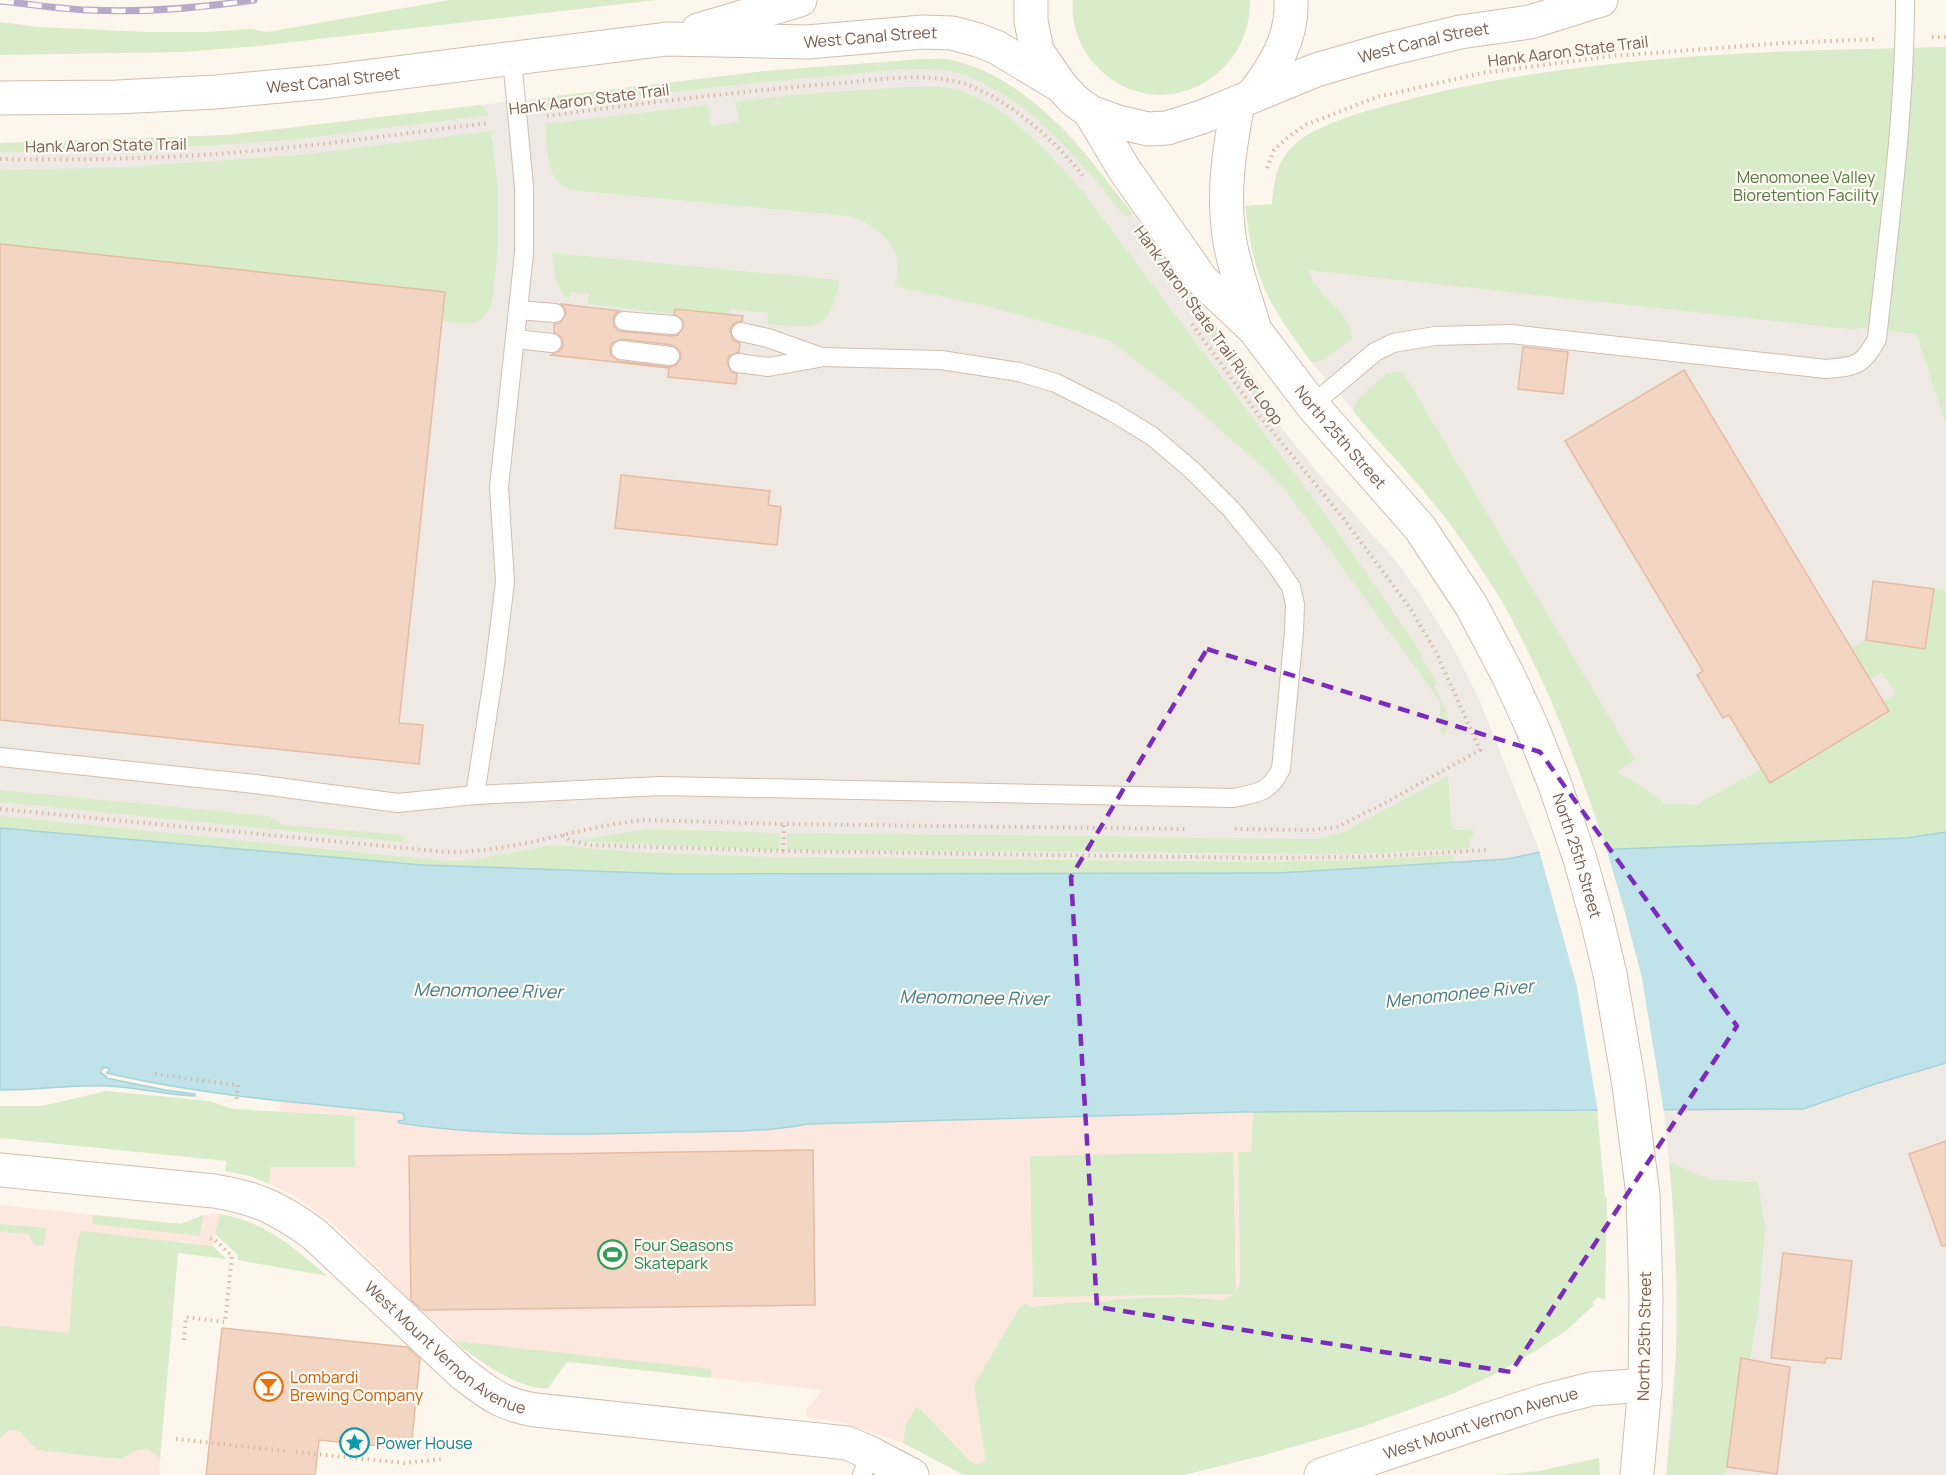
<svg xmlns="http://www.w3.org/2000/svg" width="1946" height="1475" viewBox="0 0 1946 1475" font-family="Manrope,sans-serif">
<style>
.commercial{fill:#fde8e0}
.industrial{fill:#efe9e4}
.green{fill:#d8ecc9}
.water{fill:#bfe3e8;stroke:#a5d3da;stroke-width:1.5}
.pier{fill:#fdf6ec}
.building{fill:#f3d5c3;stroke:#e6bba3;stroke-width:1.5;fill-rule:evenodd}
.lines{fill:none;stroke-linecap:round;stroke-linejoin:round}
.service-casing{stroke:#d1beb0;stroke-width:20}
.minor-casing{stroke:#d1beb0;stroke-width:35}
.tertiary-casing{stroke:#d1beb0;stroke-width:35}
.path{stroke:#d9b8a5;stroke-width:4;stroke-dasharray:1.5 4.5;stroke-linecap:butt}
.service{stroke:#fff;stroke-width:18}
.minor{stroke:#fff;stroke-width:33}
.tertiary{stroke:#fff;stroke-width:33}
.rail-casing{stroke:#b9a8c9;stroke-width:7}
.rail{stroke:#fffaf3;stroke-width:4.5;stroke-dasharray:14;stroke-linecap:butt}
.marked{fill:none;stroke:#7b2cbf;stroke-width:4.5;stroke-dasharray:12 8;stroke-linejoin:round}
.labels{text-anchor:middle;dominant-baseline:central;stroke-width:4.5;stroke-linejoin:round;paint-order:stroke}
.street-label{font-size:16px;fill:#7a5c4d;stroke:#fffaf3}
.park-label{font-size:16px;fill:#537a41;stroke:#fffaf3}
.leisure-label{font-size:16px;fill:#27864d;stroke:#fffaf3;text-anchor:start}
.food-label{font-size:16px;fill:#c56008;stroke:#fffaf3;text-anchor:start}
.culture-label{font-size:16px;fill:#0d838f;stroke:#fffaf3;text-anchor:start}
.water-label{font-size:18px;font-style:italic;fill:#437c86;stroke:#fffaf3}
</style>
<rect width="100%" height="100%" fill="#fdf6ec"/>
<!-- commercial -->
<g class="commercial">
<polygon points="281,1101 403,1113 405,1120 402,1121 533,1134 634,1133 782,1129 807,1124 1253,1112 1251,1153 1238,1152 1240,1283 1236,1294 1224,1300 1180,1297 1115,1299 1107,1301 1066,1303 1032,1307 1028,1306 1026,1303 1019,1308 975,1385 987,1475 964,1475 903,1443 844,1423 806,1417 806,1410 823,1390 570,1362 566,1363 548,1388 544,1389 524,1383 494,1370 470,1354 421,1310 411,1311 411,1302 359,1248 328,1220 291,1194 269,1184"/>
<polygon points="0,1205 181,1224 203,1215 220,1214 213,1246 179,1241 159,1475 0,1475"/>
</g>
<!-- industrial -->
<g class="industrial">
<polygon points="923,59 948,59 966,64 997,78 1027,98 1063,128 1081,148 1136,218 1263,390 1261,403 1323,479 1396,561 1421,596 1454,649 1479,699 1540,852 1507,859 1279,873 676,874 422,865 0,828 0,143 228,135 766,71"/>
<polygon points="1245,206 1858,328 1916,334 1946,425 1946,832 1907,838 1607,850 1579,771 1549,695 1506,607 1465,545 1434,502 1311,362 1279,315 1268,296 1258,270 1251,246"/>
<polygon points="1946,1063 1946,1475 1666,1475 1676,1349 1676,1279 1672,1194 1664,1110 1803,1109 1875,1084"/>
</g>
<!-- green -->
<g class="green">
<polygon points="450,0 657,0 258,46 183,52 0,55 0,22 39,27 147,32 206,32 251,29 267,32"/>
<path d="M1073,0H1250C1251,86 1148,130 1091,60C1078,43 1071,22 1073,0Z"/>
<path d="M1946,47V425L1916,334L1858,328V330L1308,270C1315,296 1352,312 1352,339L1322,361L1311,362C1296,341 1279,319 1268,296C1254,267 1249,237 1245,206L1272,204C1274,182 1276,162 1293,146C1314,125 1360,113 1388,105C1569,55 1759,51 1946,47Z"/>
<path d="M923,59C932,59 942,58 950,60C1031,77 1084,152 1132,213L1126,217L1122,213C1078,159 1034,102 967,76C931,62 878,72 840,75C742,83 644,95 546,107L548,97L766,71Z"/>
<path d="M906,87C921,87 938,85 953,89C1006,102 1049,153 1083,192L1328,518L1415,644L1437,684L1434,686C1442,704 1450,710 1447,731L1441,736L1440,701L1287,492L1267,471L1188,401L1111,341L991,307L894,286C909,252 879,224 849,216L580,191C543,185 548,153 546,124L708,105L710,126L739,122L735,102L792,95Z"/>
<polygon points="481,105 489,115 298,139 236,144 129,150 0,152 0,143 228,135"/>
<path d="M491,131L498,188V250L492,304C481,329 464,324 442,321L444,292L0,244V170L127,167L300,155Z"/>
<polygon points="1141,224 1263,390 1261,403 1138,237 1133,228"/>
<path d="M552,253L839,280C832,332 814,329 768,324V313L731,309L730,315L675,309L674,314L588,304L589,294L570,292L569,300C555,287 554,270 552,253Z"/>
<path d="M1403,372L1635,760L1618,771L1621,775L1635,782L1666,804L1696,805L1761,769L1770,782L1889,711L1884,702L1896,694L1882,672L1870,679L1852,649L1865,640L1925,648L1934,589L1946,590V832L1907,838L1607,850C1571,744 1531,637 1465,544C1447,519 1428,496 1408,473C1390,452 1370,433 1353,411L1357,400L1387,373Z"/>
<polygon points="1448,776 1452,830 1473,829 1474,836 1469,838 1470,848 1362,854 787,850 787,833 1317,839 1343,832"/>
<polygon points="0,790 268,816 283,825 404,835 403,842 0,802"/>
<polygon points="0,816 446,861 467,861 553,845 647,853 780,857 1257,862 1365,860 1454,855 1455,872 724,893 0,828"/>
<polygon points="645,829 780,833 779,850 576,841"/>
<polygon points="106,1091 209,1101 233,1109 355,1116 355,1167 271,1167 269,1184 250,1176 225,1171 227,1161 0,1138 0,1106 42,1106"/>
<polygon points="1597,1109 1605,1197 1607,1197 1605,1300 1598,1297 1592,1303 1594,1305 1567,1330 1534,1352 1491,1376 1452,1394 1362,1427 1265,1455 1184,1475 964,1475 903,1443 906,1424 917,1406 971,1462 976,1464 983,1463 985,1458 974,1385 1019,1308 1026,1303 1028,1306 1032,1307 1066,1303 1107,1301 1115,1299 1180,1297 1223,1300 1234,1294 1033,1297 1030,1156 1233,1152 1236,1292 1240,1283 1238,1152 1251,1152 1253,1112"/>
<path d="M1669,1162L1710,1180L1758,1182L1765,1228L1759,1304L1750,1360L1741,1359L1727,1468L1724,1475H1666C1680,1372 1680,1266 1669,1162Z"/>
<path d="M220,1214C265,1222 293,1246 327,1276L238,1260V1255L215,1234Z"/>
<polygon points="93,1215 181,1224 203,1215 200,1236 92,1224"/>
<polygon points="0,1224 46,1228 44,1246 34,1245 29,1234 0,1232"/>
<path d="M81,1231L213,1246L226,1259L178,1253L160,1458L148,1449L137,1450L121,1459L37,1450L19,1431L9,1430L0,1439V1326L69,1333C71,1314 74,1241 81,1231Z"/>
<path d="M454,1341L711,1369V1378L570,1362L566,1363L548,1388C521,1392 474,1357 454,1341Z"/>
<polygon points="1599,1458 1600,1475 1495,1475 1539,1471"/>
</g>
<!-- water -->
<path class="water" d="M0,828L422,865L676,874L1279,873L1507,859L1540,852L1907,838L1946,832V1063L1875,1084L1803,1109L1240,1112L807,1124C764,1133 719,1131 676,1132C583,1135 490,1137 399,1123L398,1121L405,1120L403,1113C304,1103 205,1096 107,1073L110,1069L104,1067L100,1072L106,1076V1078L165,1090L195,1094V1096C165,1095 137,1087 107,1086C71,1084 36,1091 0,1090Z"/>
<!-- pier -->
<polygon class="pier" points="1606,848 1624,909 1642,978 1664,1113 1598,1112 1577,987 1539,850"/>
<!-- building -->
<g class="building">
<polygon points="0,244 445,292 399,723 423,725 419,764 0,720"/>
<path d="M561,304L620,311L615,314L613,320L614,326L618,331L672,336L678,335L684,326L683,320L674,314L675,309L743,316L742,321L733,324L730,330L733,340L740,343L739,352L729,356L727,362L731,372L737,374L736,384L668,377L669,368L551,355L561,350L563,345L562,338L554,332V324L560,323L566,314L565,309ZM622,339L672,345L680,351L681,358L675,366L669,367L619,361L611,355L610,348L612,343Z"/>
<polygon points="1523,347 1568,352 1563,394 1518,389"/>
<polygon points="1684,370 1889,711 1770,783 1729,715 1723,718 1697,675 1703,671 1565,441"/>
<polygon points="621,475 770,491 768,505 781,507 777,545 615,528"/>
<polygon points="1873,581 1934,589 1925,649 1866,640"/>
<polygon points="1946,1141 1946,1246 1942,1246 1909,1154"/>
<polygon points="813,1150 815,1305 423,1310 411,1300 409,1156"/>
<polygon points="1783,1253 1852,1261 1841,1359 1826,1358 1825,1363 1771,1358"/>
<polygon points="222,1328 407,1347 420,1359 411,1449 319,1440 315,1475 206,1475"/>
<polygon points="1741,1358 1790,1367 1777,1474 1727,1467"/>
</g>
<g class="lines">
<defs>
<g id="service">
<polyline points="518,310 555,313"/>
<polyline points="624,321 673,325"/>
<polyline points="515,339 552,343"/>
<polyline points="621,350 670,356"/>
<polyline points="738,363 768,367 819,358"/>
<path d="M1312,405L1375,352L1393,343L1435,336L1511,334L1826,369C1856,366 1862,367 1877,339C1889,227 1905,113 1905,0"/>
<polyline points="0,757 255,784 398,803 475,795 494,672 505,582 499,487 524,253 524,187 512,59"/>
<path d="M475,795L661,786L1233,798C1258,793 1269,793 1281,769L1294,632L1295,604L1291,587L1274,562L1231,509L1192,470L1152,436L1111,411L1056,383L1019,372L941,360L821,357L768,338L741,332"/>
<polyline points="862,1475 870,1453"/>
</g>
<g id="minor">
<path id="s1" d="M0,1170L214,1191C257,1198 278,1208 314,1234L463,1374C491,1395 501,1404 535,1410L847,1443L870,1453L912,1475"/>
<path id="s2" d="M1321,1475L1544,1401L1591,1389L1645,1385"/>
</g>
<g id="tertiary">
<path id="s3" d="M1031,0V21L1037,51L1061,86L1074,100L1090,112L1118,122L1148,129L1167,128L1202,117L1316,70L1385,50L1460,32L1530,22L1601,0"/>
<polyline points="698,30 800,0"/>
<path d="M1251,97C1274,68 1293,38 1291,0"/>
<path id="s4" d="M0,98L117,97L216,92L324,82L667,39L807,42L923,32L952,33L978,40L996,47L1061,86"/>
<path d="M1238,104C1229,149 1222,196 1230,242C1235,271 1246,299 1254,327"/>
<path id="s5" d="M1090,112L1124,169L1202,280L1254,329L1312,405L1420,528L1471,605L1508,675L1532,727L1555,785L1580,859L1596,916L1610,974L1629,1085L1643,1195L1646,1297L1645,1385L1637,1475"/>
</g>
</defs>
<!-- service casing -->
<use href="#service" class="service-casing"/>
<!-- minor casing -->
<use href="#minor" class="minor-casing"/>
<!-- tertiary casing -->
<use href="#tertiary" class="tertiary-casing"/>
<!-- path -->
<g class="path">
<polyline points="1932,37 1946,37"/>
<path d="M547,116C644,103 742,91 840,83C877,80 926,72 962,83C1006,97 1055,140 1083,176"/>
<path d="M0,159C80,160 161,159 241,152C324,145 406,133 489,123"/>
<polyline points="1267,168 1274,150 1287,138 1305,125 1377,97 1482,73 1613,56 1783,43 1876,39"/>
<polyline points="1192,324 1254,409 1343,518 1410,608 1436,652 1480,750 1383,804 1337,827 1310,830 1235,829"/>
<path d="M0,809L446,852C513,853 577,827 643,820L784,824L1185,829"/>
<polyline points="563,835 571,841 590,845 783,851 1257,858 1364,857 1487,850"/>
<polyline points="783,851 784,824"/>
<polyline points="155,1074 238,1085 236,1102"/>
<polyline points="184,1340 186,1317 225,1322 232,1256 214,1239 206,1238"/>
<polyline points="176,1439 286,1451"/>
<polyline points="296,1452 404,1463 442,1459"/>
</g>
<!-- service -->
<use href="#service" class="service"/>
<!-- minor -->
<use href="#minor" class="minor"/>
<!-- tertiary -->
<use href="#tertiary" class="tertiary"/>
<defs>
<path id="rail" d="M0,1C29,4 59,9 88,10C144,13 199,8 254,0"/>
</defs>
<!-- rail casing -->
<use href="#rail" class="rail-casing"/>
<!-- rail -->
<use href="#rail" class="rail"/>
</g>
<!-- marked area -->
<path class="marked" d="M1207,649L1540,752L1737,1026L1511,1372L1097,1307L1071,877Z"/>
<!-- icons -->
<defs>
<symbol id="stadium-ring" viewBox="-11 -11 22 22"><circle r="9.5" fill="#fffaf3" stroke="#2e9e5b" stroke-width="1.5"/><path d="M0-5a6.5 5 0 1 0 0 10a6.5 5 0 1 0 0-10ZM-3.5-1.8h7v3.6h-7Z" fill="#2e9e5b"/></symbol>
<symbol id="bar-ring" viewBox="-11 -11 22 22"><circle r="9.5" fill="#fffaf3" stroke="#e8710a" stroke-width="1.5"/><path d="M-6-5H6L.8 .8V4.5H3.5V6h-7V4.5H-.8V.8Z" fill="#e8710a"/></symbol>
<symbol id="sight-ring" viewBox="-11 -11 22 22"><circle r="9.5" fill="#fffaf3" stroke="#0f9aa8" stroke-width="1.5"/><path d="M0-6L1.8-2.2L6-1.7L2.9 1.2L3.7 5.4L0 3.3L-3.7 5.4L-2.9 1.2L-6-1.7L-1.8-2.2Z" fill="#0f9aa8"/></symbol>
</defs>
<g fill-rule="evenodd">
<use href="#stadium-ring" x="596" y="1238" width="33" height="33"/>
<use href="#bar-ring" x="252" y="1370" width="33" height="33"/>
<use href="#sight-ring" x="338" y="1426" width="33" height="33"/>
</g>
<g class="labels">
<!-- street labels -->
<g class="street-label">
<text stroke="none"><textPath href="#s4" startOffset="874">West Canal Street</textPath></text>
<text stroke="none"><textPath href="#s3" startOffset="484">West Canal Street</textPath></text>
<text transform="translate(1568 51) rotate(-7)">Hank Aaron State Trail</text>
<text stroke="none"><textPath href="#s4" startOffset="334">West Canal Street</textPath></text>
<text transform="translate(589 99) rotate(-7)">Hank Aaron State Trail</text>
<text transform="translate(106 145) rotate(-1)">Hank Aaron State Trail</text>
<text transform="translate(1209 325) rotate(54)">Hank Aaron State Trail River Loop</text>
<text stroke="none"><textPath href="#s5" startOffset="412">North 25th Street</textPath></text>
<text stroke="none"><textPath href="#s5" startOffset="898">North 25th Street</textPath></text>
<text transform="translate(1644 1336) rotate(-89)">North 25th Street</text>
<text stroke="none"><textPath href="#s1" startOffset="500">West Mount Vernon Avenue</textPath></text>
<text stroke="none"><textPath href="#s2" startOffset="168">West Mount Vernon Avenue</textPath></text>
</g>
<!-- park labels -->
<g class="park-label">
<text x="1806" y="177">Menomonee Valley<tspan x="1806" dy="18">Bioretention Facility</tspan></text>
</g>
<!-- leisure labels -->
<g class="leisure-label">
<text x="634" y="1245">Four Seasons<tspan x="634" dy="18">Skatepark</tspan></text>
</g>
<!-- food labels -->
<g class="food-label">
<text x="290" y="1377">Lombardi<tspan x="290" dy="18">Brewing Company</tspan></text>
</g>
<!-- culture labels -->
<g class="culture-label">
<text x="376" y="1443">Power House</text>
</g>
<!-- water labels -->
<g class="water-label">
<text transform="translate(488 990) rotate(1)">Menomonee River</text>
<text transform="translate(1459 993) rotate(-6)">Menomonee River</text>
<text transform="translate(974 997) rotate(1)">Menomonee River</text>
</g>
</g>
</svg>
